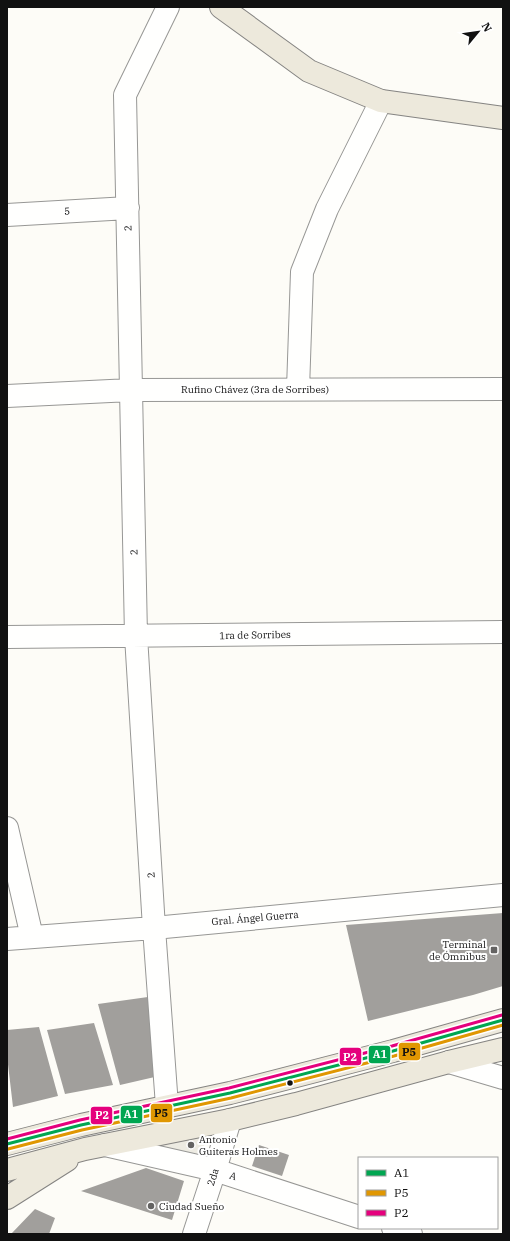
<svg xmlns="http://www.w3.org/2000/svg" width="510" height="1241" viewBox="0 0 510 1241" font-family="'IBM Plex Serif',serif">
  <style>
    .plaza { fill: #edebe2 }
    .building { fill: #a19f9c }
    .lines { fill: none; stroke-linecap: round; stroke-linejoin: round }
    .minor-casing { stroke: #979795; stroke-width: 24 }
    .major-casing { stroke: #858482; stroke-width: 24 }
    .minor { stroke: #fffffe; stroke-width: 22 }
    .major { stroke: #ede9dc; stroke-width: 22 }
    .bus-1-casing { stroke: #fff; stroke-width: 6 }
    .bus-2-casing { stroke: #fff; stroke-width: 6 }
    .bus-3-casing { stroke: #fff; stroke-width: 6 }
    .bus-1 { stroke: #00a651; stroke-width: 3 }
    .bus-2 { stroke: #e09702; stroke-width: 3 }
    .bus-3 { stroke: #e5007d; stroke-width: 3 }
    .poi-dot { fill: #646362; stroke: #fff; stroke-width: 1.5 }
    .bus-dot { fill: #111; stroke: #fff; stroke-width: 1.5 }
    .labels { text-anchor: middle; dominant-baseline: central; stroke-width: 4; stroke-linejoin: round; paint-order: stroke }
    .street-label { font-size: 10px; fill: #111; stroke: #fff }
    .poi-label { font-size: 10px; fill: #111; stroke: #fff; text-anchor: start }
    .line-badge { stroke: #fff; stroke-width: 1.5 }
    .badge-label { font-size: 11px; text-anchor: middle; font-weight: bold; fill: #fff }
    .pale-badge-label { font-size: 11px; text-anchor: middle; font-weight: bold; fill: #111 }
  </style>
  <rect width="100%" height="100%" fill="#fdfcf7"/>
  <path class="plaza" d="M207 1135 201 1155 156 1145Z"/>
  <path class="building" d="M503 913V986L473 995 368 1021 346 925Z
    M155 996 159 1076 120 1085 98 1004Z
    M94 1023 113 1085 65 1094 47 1030Z
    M39 1027 58 1096 13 1107 7 1056V1030Z
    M259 1145 289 1155 282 1176 252 1166Z
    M146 1168 184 1181 172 1220 81 1191Z
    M35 1209 55 1218 49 1234H11Z"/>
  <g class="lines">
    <g class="minor-casing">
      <path id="minor" d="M7 215 128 208
        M298 389 302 272 327 209 381 101
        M7 396 131 390 503 389
        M7 637 503 632
        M7 828 32 937
        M7 939 154 928 503 895
        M449 1062 503 1078
        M167 1106 154 928 136 636 125 95 168 7
        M105 1145 215 1170 359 1217
        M393 1228 411 1234
        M194 1234 215 1170 230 1120"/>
    </g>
    <g class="major-casing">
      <path id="major" d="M221 7 309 71 381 101 503 118
        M7 1144 81 1125 230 1093 393 1051 503 1020
        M7 1170 85 1149 230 1120 296 1104 449 1062 503 1049
        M7 1198 67 1160"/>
    </g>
    <use href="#minor" class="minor"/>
    <use href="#major" class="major"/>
    <g class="bus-1-casing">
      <path id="bus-1" d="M7 1144 81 1125 230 1093 393 1051 503 1020"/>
    </g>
    <g class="bus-2-casing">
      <path id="bus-2" d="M8 1149 82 1130 231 1098 394 1056 503 1025"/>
    </g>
    <g class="bus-3-casing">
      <path id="bus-3" d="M7 1139 80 1120 229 1088 392 1046 502 1015"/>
    </g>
    <use href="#bus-1" class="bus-1"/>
    <use href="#bus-2" class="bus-2"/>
    <use href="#bus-3" class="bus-3"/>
  </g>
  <g class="poi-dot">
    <rect x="490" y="946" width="8" height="8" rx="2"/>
    <circle cx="191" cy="1145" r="4"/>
    <circle cx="151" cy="1206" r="4"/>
  </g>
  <circle class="bus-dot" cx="290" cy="1083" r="3.5"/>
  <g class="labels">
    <g class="street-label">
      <text transform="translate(67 211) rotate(-3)">5</text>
      <text transform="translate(128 228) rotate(-91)">2</text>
      <text x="255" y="389">Rufino Chávez (3ra de Sorribes)</text>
      <text transform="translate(134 552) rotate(-91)">2</text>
      <text transform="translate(255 635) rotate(-1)">1ra de Sorribes</text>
      <text transform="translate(151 875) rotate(-94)">2</text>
      <text transform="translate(255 918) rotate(-5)">Gral. Ángel Guerra</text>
      <text transform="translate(233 1176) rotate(18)">A</text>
      <text transform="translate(213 1177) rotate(-72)">2da</text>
    </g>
    <g class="poi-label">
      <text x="486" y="944" text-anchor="end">Terminal<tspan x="486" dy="12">de Ómnibus</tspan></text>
      <text x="199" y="1139">Antonio<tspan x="199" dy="12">Guiteras Holmes</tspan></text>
      <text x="159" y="1206">Ciudad Sueño</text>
    </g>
  </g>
  <g class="line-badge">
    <rect x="398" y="1042" width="23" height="19" rx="4" fill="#e09702"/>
    <rect x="368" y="1045" width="23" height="19" rx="4" fill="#00a651"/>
    <rect x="339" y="1047" width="23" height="19" rx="4" fill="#e5007d"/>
    <rect x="150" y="1103" width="23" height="20" rx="4" fill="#e09702"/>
    <rect x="120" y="1105" width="23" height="19" rx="4" fill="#00a651"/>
    <rect x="90" y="1106" width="23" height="19" rx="4" fill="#e5007d"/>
  </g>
  <g class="badge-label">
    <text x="380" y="1058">A1</text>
    <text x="350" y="1061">P2</text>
    <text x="131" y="1118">A1</text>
    <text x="102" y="1119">P2</text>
  </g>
  <g class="pale-badge-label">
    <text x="409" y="1056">P5</text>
    <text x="161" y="1117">P5</text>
  </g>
  <rect width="510" height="1241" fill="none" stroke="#111111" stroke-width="16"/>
  <rect x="358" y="1157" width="140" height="72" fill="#ffffff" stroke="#a0a0a0"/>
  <rect x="366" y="1170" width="20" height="6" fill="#00a651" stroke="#a0a0a0"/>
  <text x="394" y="1177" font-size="12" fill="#111111">A1</text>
  <rect x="366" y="1190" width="20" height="6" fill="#e09702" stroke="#a0a0a0"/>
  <text x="394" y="1197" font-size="12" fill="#111111">P5</text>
  <rect x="366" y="1210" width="20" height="6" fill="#e5007d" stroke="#a0a0a0"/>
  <text x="394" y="1217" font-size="12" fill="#111111">P2</text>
  <g transform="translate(478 32) rotate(61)" stroke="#ffffff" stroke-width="3" paint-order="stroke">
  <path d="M0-3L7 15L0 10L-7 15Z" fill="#111111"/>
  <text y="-6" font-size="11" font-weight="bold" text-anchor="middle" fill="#111111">N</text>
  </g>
</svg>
